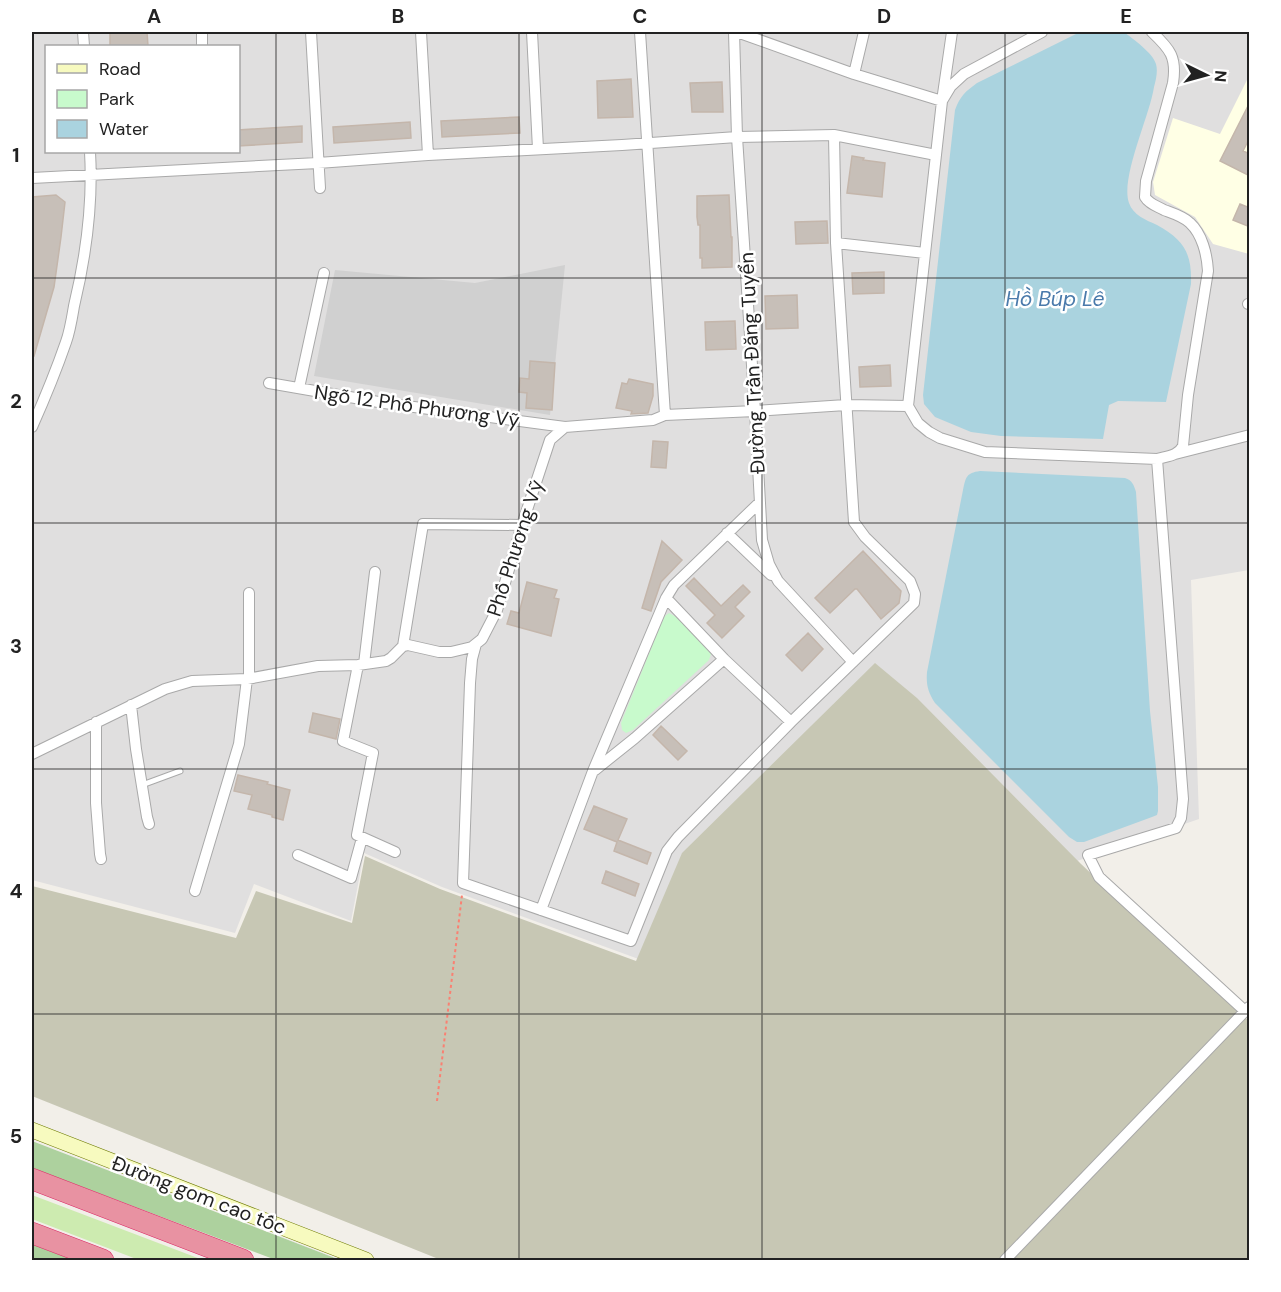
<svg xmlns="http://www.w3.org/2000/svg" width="1281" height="1292" viewBox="0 0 1281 1292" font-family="'DM Sans',sans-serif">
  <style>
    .residential { fill: #e0dfdf; fill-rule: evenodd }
    .education { fill: #ffffe5 }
    .religious { fill: #d0d0d0 }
    .construction { fill: #c7c7b4 }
    .grass { fill: #cdebb0 }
    .forest { fill: #add19e }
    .park { fill: #c8facc }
    .water { fill: #aad3df }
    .building { fill: #c7bfb8; stroke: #c4b6ab; stroke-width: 1.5 }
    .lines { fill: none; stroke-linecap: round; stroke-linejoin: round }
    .service-casing { stroke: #a9a9a9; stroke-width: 7 }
    .minor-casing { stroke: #a9a9a9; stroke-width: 12 }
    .secondary-casing { stroke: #707d05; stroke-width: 16 }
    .motorway-casing { stroke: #dc2a67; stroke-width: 22 }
    .path { stroke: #fa8072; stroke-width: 2; stroke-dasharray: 3 3; stroke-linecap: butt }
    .service { stroke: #fff; stroke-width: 5 }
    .minor { stroke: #fff; stroke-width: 10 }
    .secondary { stroke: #f7fabf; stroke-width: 15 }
    .motorway { stroke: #e892a2; stroke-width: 21 }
    .grid { fill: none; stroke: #222; stroke-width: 1.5; stroke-opacity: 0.55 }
    .labels { text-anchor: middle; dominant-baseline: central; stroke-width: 5; stroke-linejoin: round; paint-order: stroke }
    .street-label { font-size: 20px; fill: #222; stroke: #fff }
    .water-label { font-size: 21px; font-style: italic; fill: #4a7aab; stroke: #fff }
    .neatline { fill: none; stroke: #222; stroke-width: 2 }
    .grid-label { font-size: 20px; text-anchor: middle; font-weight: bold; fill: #222 }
  </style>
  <rect width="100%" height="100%" fill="#f2efe9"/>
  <path class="residential" d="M32 32H1249V570L1191 580 1199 819 1074 862 644 961 442 887 364 853 351 921 254 884 235 933 32 880ZM46 46H238V152H46Z"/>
  <path class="education" d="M1249 76V254L1213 244 1195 217 1155 195 1153 182 1173 118 1220 134Z"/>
  <path class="religious" d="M565 265 550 415 314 376 335 270 475 283Z"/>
  <path class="construction" d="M875 663 917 698 1081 864 1249 1021V1260H441L32 1096V886L236 938 256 891 352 923 365 856 440 889 636 961 682 853Z"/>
  <path class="grass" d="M32 1195 203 1260H139L32 1219Z"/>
  <path class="forest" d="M32 1141 340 1260H276L32 1168Z
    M32 1244 73 1260H32Z"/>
  <path class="park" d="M669 613 676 617 710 650 711 654 709 660 633 730 626 733 622 730 621 723 661 624 665 616Z"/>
  <path class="water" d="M1080 32H1124C1133 39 1153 53 1156 64 1158 71 1156 80 1154 87 1150 115 1120 178 1129 203 1133 215 1146 220 1157 225 1184 240 1192 253 1191 284L1166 402 1118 401 1109 405 1103 439 1001 436 971 432 935 417 924 404 923 395 955 110C960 96 966 91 977 83Z
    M980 471 1125 478C1132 480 1134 485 1136 492L1150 711 1158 787V811L1157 815 1152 817 1084 842H1077L1069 837 935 703C928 692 926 685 927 672L963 490C966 477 966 473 980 471Z"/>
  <path class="building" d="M110 32H147L148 46H110Z
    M631 79 633 117 598 118 597 81Z
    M722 82 723 112H692L690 83Z
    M1250 102V137L1243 151 1250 154V176L1220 161Z
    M519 117 520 133 442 137 441 121Z
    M410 122 411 138 334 143 333 127Z
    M302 126V142L238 146V130Z
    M852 156 864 158 863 160 885 163 882 197 847 193Z
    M56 195 65 202 61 237 54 287 34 356 32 355V197Z
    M729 195 731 237H732V267L702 268V258H700V225H698L697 217V196Z
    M1240 204 1250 208V227L1233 220Z
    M827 221 828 243 796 244 795 222Z
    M884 272V293L853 294 852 273Z
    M797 295 798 328 766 329 765 296Z
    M735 321 736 349 706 350 705 322Z
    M530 361 555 363 552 410 526 408 527 393 519 392 520 378 529 379Z
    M890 365 891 386 860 387 859 367Z
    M629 379 653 384V396L648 413 631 414 632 411 616 408 622 383 627 384Z
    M653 441 668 442 666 468 651 467Z
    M662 541 682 560 661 582 651 611 642 608Z
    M863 551 901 591 899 603 881 619 857 589H855L830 613 815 598Z
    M694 578 721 606 743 585 750 592 735 607 744 616 722 638 707 623 715 615 686 586Z
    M527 582 557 590 554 598 559 599 551 636 507 624 511 611 519 613Z
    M808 633 823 649 802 671 786 655Z
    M313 713 340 719 336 739 309 732Z
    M661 726 687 751 678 760 653 735Z
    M238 775 268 782 267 784 290 790 283 820 272 817V815L248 809 252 795 234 791Z
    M594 806 627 819 618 840 651 853 647 864 614 851 617 842 584 829Z
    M606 871 639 884 635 896 602 883Z"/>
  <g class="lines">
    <g class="service-casing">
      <path id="service" d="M142 785 180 771"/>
    </g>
    <g class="minor-casing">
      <path id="minor" d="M83 32 84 46
        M202 32V46
        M311 32 320 188
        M421 32 428 155
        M532 32 538 149
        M640 32 665 415
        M734 32 737 137 755 411 762 540 769 564 778 581 853 662
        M737 32 854 74 942 101 952 32
        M1042 32 964 74 951 86 942 101 908 406 918 423 929 432 940 438 985 452 1157 459C1167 456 1178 456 1183 446L1188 395 1208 271C1207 254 1202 234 1190 223 1183 216 1172 213 1164 210 1157 206 1149 204 1145 197L1146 181 1173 83C1177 57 1170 49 1152 32
        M854 74 864 32
        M32 178 318 163 428 155 622 145 737 137 834 135 936 155
        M836 243 925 253
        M1248 304H1250
        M269 383 384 403 565 427
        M299 388 324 273
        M32 427C44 400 56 371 66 342 70 331 72 318 74 306 86 256 93 203 90 152
        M1175 454 1250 435
        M1157 459 1183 799 1181 818 1176 828 1088 855 1099 877 1245 1011
        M727 533 771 575
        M249 593V678
        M666 598 724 659 791 722
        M476 644 472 659 470 683 463 883 631 941 667 851 678 837 791 722 914 603 915 594 910 581 865 537 854 522 836 243 834 135
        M403 646 423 524 522 525
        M364 664 375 572
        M358 665 343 741 373 753 357 835 395 852
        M131 705 136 749 147 817 149 824
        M96 722V803L100 854 101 859
        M32 754 165 689 192 681 247 679 318 666 358 665 386 661 391 658 403 646 408 645 439 652H451L472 647 482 639 497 610 522 525 550 440 565 427 653 420 665 415 755 411 846 405 908 406
        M595 770 635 738 724 659
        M298 855 351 878 362 838
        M195 891 239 744 247 679
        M541 910 593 771 666 598 674 585 760 502
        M1005 1260 1249 1007"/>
    </g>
    <g class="secondary-casing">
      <path id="secondary" d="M32 1130 366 1260"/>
    </g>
    <g class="motorway-casing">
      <path id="motorway" d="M32 1179 243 1260
        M32 1233 103 1260"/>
    </g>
    <path class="path" d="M437 1101 462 895"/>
    <use href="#service" class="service"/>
    <use href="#minor" class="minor"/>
    <use href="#secondary" class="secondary"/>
    <use href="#motorway" class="motorway"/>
  </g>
  <path class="grid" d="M276 32V1260M519 32V1260M762 32V1260M1005 32V1260M32 278H1250M32 523H1250M32 769H1250M32 1014H1250"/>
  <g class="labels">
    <g class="street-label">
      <text transform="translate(752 363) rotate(-93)">Đường Trần Đăng Tuyển</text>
      <text transform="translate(417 406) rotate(8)">Ngõ 12 Phố Phương Vỹ</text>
      <text transform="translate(515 548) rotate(-72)">Phố Phương Vỹ</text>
      <text transform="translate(199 1195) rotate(21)">Đường gom cao tốc</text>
    </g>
    <g class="water-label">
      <text x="1055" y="299">Hồ Búp Lê</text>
    </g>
  </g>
  <rect width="1281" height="1292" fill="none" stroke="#ffffff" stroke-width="66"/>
  <rect x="45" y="45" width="195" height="108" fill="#ffffff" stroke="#a7a7a7" stroke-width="1.5"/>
  <rect x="57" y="64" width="30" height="9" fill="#f7fabf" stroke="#a7a7a7" stroke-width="1.5"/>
  <text x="99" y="75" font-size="18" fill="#222222">Road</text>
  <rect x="57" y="90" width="30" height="18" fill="#c8facc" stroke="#a7a7a7" stroke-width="1.5"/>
  <text x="99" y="105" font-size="18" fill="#222222">Park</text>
  <rect x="57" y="120" width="30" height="18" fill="#aad3df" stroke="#a7a7a7" stroke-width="1.5"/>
  <text x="99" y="135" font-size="18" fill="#222222">Water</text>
  <g transform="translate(1206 75) rotate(95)" stroke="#ffffff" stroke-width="4.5" paint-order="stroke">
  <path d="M0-4.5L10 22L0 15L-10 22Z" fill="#222222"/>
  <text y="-9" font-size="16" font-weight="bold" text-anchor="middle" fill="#222222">N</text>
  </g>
  <rect x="33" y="33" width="1215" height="1226" class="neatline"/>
  <g class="grid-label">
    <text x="154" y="23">A</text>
    <text x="398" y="23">B</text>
    <text x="640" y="23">C</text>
    <text x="884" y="23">D</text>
    <text x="1126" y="23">E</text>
    <text x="16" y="162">1</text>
    <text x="16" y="408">2</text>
    <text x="16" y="653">3</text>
    <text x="16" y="898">4</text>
    <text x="16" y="1143">5</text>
  </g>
</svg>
